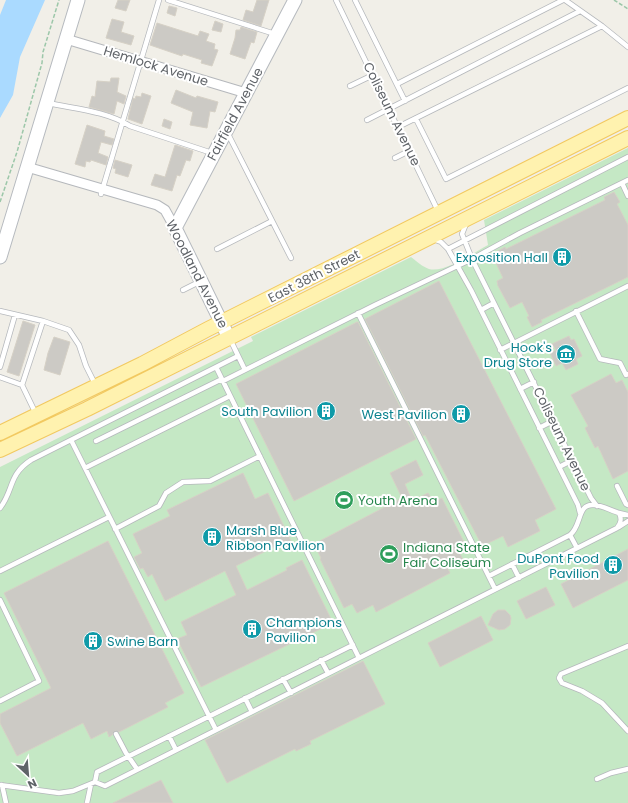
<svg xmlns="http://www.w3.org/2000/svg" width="628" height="803" viewBox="0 0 628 803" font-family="Poppins,sans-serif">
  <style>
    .green { fill: #c5e8c5 }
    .water { fill: #aadaff }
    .building { fill: #cccac5; stroke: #d6d1c6 }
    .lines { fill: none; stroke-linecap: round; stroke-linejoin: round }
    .lane-casing { stroke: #b5b8bc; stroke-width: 6 }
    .street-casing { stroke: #b5b8bc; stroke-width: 11 }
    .secondary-casing { stroke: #b6babf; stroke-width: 15 }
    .primary-casing { stroke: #f2c960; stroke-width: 16 }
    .path { stroke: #9cc7a9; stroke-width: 1.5; stroke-dasharray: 4 2; stroke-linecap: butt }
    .lane { stroke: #fff; stroke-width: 4.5 }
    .street { stroke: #fff; stroke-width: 9 }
    .secondary { stroke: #fff; stroke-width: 13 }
    .primary { stroke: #fff2af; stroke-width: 14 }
    .labels { text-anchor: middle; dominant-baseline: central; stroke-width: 4; stroke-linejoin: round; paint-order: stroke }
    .street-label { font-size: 13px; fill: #5f6368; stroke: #fff }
    .culture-label { font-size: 13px; fill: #0d838f; stroke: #fff; text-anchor: end }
    .leisure-label { font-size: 13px; fill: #27864d; stroke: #fff; text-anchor: start }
  </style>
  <rect width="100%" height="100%" fill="#f1efe8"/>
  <path class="green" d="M628 148V803H0V467L253 341 251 337 411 257C416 261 423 267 429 269 445 273 473 253 488 245L484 220Z"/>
  <path class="water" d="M6 0H45L20 57 13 95 0 118V15Z"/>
  <path class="building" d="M118 0H130L126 11 115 8Z
    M257 0H269L261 26 243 20 246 10 253 12Z
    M169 6 177 8 175 16 167 13Z
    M112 19 124 22 121 32 134 36 131 45 106 38Z
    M215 21 223 24 221 32 212 30Z
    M157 23 198 36 200 31 209 34 206 41 215 44 214 49 218 50 212 66 201 63 202 60 183 54 182 56 150 45Z
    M241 27 257 32 254 43 251 42 245 59 230 54 235 38 236 30H240Z
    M111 78H119L117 92 126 96 124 104 117 101 114 114 89 107 92 96 95 97 97 81 110 82Z
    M176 90 196 98 197 96 218 102 215 112 210 111 207 128 190 125 193 112 171 103Z
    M142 93 151 96 142 124 128 119 133 98 135 99 136 96 141 97Z
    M164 119 172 122 170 129 162 126Z
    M87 125 105 131 104 136 114 139 112 145 101 142 98 153 108 157 106 165 91 160 90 162 86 161 85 167 75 164Z
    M175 145 193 151 190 161 186 160 180 176 177 175 172 191 151 185 155 174 165 177Z
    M115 160 132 165 128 177 115 173 116 169 113 168Z
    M614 192 620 202 617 204 628 225V277L541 320 542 322 532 327 527 317 529 316 522 302 510 308 498 286 497 281 503 278 496 263 499 261 494 253 505 247 506 249 605 200 604 197Z
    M439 281 556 509 535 520 540 531 508 547 503 536 482 546 425 435 423 436 365 319Z
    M23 321 35 325 19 376 7 372Z
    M357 322H358L416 439 294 501 236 384Z
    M569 336 571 340 574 339 582 356 576 359 578 364 566 370 562 363 556 366 550 353 556 350 552 344Z
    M54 337 70 342 60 375 44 370 48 353Z
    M611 374 616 383 622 380 628 392V471L613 479 598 446 595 448 585 428 588 426 571 395Z
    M416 460 423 475 405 484 412 501 428 493 434 502 442 498 466 546 458 549 463 560 447 567 450 573 376 612 373 605 357 613 352 604 344 608 320 559 321 558 314 544 402 498 390 473Z
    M243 473 255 499 268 493 291 541 279 547 278 545 236 566 247 590 287 570 286 568 302 560 333 623 201 687 177 639 187 635 181 622 236 595 225 571 165 601 152 574 148 577 143 568 140 569 134 557 142 553 133 534 170 516 167 510Z
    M108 541 184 693 165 703 168 707 119 732 115 731 112 735 109 737 107 731 91 739 83 723 17 756 0 723V714L51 688 4 593Z
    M628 549V580L573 608 561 584Z
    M546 587 555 605 526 619 517 601Z
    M498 610H505L510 615 511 618 510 625 505 629 499 630 488 625 493 614Z
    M481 616 493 640 440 667 428 643Z
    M363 661 385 704 310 741 311 744 296 751 295 749 227 783 205 740Z
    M161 780 173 803H113Z"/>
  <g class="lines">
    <g class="lane-casing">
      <path id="lane" d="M168 0 275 34
        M336 0 438 211
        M355 0 405 101
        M565 0 602 26 628 47
        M397 84 563 0
        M350 86 373 75
        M48 103C75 109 106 111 130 126L212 153
        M416 119 446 179 628 88
        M367 120 580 11
        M398 127 602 26
        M227 132 291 258
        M395 158 409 151
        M622 183 628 196
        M101 194 159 0
        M466 224 462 234 472 259 591 498 597 506
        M433 239 441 242 448 249 471 290 578 505 580 513
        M217 249 272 221
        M448 249 628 157
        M183 290 199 282
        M481 310 494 303
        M0 311 43 321 69 330 79 345 86 366 95 384
        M576 311 600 359 620 363 626 375 628 374
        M358 313 495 589
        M230 339 245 370
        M500 350 628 286
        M0 367 15 315
        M216 367 359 658
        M0 377 22 385
        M223 381 375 305 472 259 520 233 628 180
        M520 389 534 382
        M36 414 22 385 43 321
        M539 428 553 421
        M71 440 216 730
        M96 441 222 379
        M559 467 573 460
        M85 468 230 396
        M617 486 626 504 628 505
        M0 508C14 490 8 475 31 460L238 356
        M619 513 628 515
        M619 527 628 521
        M115 529 159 506 166 493 183 482 210 481 260 456
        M570 535 577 548
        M512 564 519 578
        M0 571 109 517
        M0 600 39 681 0 701
        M628 646 561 674 559 678 562 683 582 691 602 703 628 731
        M321 660 328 673
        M283 679 291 693
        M245 698 252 712
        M116 734 126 753 137 769
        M169 736 176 750
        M597 779 611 773 628 769
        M95 782 97 772 353 645
        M0 785 59 793 73 791 95 782 105 786 617 528C621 523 622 519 619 513 612 511 601 505 594 505 577 503 582 526 570 535L489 576
        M2 785 6 803
        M87 803 91 784"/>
    </g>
    <g class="street-casing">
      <path id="street" d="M66 39 246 93
        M27 167 157 205 165 210 175 228"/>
    </g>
    <g class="secondary-casing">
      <path id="secondary" d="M0 257 78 0
        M229 338 175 228 295 0"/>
    </g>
    <g class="primary-casing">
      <path id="primary" d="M0 433 142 364 208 329 628 118
        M0 450 87 409 628 138"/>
    </g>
    <path class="path" d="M614 0 628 9
      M0 202 17 152 42 63 43 52 59 0"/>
    <use href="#lane" class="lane"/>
    <use href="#street" class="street"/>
    <use href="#secondary" class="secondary"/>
    <use href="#primary" class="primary"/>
  </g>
  <defs>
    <g id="building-disc" transform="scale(1)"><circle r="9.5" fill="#0f9aa8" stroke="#fff"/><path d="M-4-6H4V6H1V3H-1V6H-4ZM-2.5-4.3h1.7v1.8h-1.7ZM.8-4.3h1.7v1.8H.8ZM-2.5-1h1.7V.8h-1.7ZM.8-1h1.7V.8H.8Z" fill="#fff"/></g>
    <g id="museum-disc" transform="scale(1)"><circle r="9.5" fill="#0f9aa8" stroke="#fff"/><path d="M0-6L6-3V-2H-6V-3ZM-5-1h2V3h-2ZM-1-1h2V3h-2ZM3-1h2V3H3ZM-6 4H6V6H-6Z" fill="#fff"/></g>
    <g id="stadium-disc" transform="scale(1)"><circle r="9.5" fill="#2e9e5b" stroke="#fff"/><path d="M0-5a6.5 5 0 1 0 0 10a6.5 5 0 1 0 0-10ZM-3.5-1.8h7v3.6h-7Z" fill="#fff"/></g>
  </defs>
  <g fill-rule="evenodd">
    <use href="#building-disc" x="562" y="257"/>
    <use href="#museum-disc" x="566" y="354"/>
    <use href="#building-disc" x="326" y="411"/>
    <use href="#building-disc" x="461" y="414"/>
    <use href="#stadium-disc" x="344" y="500"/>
    <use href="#building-disc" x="212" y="537"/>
    <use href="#stadium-disc" x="389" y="554"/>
    <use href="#building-disc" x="613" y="565"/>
    <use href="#building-disc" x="252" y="629"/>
    <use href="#building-disc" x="93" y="641"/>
  </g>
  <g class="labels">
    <g class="street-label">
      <text transform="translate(156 66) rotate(17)">Hemlock Avenue</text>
      <text transform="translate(235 114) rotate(-62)">Fairfield Avenue</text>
      <text transform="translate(392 114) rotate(64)">Coliseum Avenue</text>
      <text transform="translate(197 274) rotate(63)">Woodland Avenue</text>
      <text transform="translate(314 276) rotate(-27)">East 38th Street</text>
      <text transform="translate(562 439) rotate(64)">Coliseum Avenue</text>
    </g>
    <g class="culture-label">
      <text x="548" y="257">Exposition Hall</text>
      <text x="552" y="347">Hook's<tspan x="552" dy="15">Drug Store</tspan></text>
      <text x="312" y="411">South Pavilion</text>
      <text x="447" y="414">West Pavilion</text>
      <text x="226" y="530" text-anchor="start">Marsh Blue<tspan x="226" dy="15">Ribbon Pavilion</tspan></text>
      <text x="599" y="558">DuPont Food<tspan x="599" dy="15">Pavilion</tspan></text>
      <text x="266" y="622" text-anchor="start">Champions<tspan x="266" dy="15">Pavilion</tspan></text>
      <text x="107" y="641" text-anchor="start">Swine Barn</text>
    </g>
    <g class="leisure-label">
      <text x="358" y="500">Youth Arena</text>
      <text x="403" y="547">Indiana State<tspan x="403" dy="15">Fair Coliseum</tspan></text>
    </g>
  </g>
  <g transform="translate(28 775) rotate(154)" stroke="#ffffff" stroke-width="3" paint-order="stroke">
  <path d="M0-3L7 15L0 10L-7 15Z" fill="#5f6368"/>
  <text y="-6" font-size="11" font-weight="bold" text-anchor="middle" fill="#5f6368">N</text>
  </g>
</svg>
